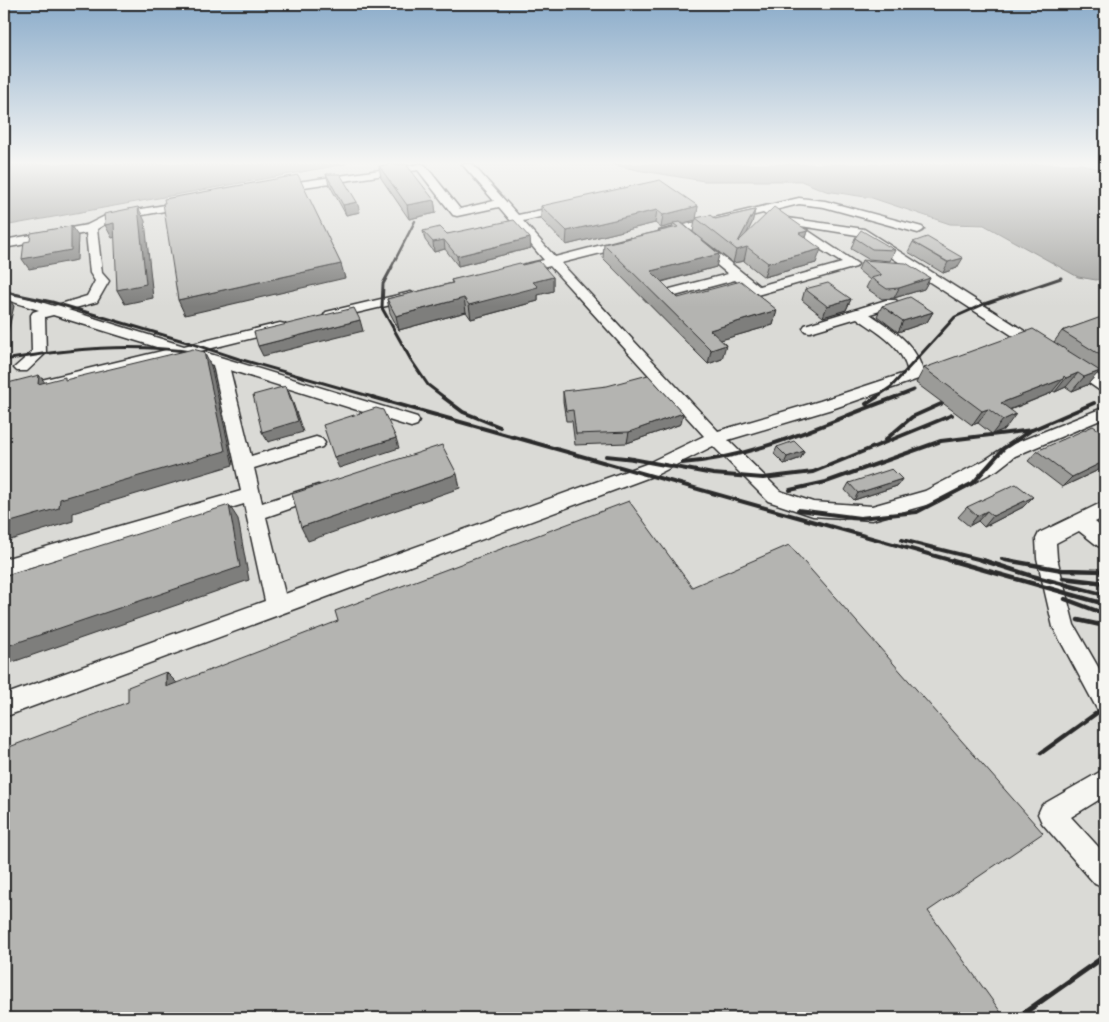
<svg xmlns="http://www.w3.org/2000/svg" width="1109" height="1022" viewBox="0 0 1109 1022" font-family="'Playpen Sans',sans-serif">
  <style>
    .built { fill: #dadad6 }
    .water { fill: #a1a19e; stroke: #727270 }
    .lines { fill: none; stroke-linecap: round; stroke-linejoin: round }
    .minor-casing { stroke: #2b2b2b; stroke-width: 3 }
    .minor { fill: #f6f6f2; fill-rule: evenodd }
    .rail-far4 { stroke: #2b2b2b; stroke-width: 2.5 }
    .rail-far3 { stroke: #2b2b2b; stroke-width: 3 }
    .rail-far2 { stroke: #2b2b2b; stroke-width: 4 }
    .rail-far1 { stroke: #2b2b2b; stroke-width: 4.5 }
    .rail { stroke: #2b2b2b; stroke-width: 5.5 }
    .wall { fill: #9b9b98; stroke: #2b2b2b }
    .shaded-wall { fill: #7e7e7c; stroke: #2b2b2b }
    .building { fill: #b4b4b1; stroke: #2b2b2b }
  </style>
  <rect width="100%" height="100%" fill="#eaeae6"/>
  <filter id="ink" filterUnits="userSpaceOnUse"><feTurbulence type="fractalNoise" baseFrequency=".02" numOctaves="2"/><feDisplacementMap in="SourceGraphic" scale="10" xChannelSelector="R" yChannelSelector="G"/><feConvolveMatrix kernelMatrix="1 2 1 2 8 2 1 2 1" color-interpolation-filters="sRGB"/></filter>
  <g filter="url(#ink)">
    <path class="built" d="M354 164H611L706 181 805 182 827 191 874 199 956 225 986 227 1083 279 1105 282V1018H4V226Z"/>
    <path class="water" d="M4 164H346L4 226Z
      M611 164H1082L1105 171V279L1096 280 1078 277 984 225 950 224 872 198 826 191 801 181H704L637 170Z"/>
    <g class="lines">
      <g class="minor-casing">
        <path id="minor" d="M421 164 425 165 460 209 494 201 462 164H472L518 215 565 205 569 206 571 208 569 210 523 221 555 257 629 238 633 239 635 242 633 245 561 263 718 431 820 401 908 372C902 345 878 333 857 318L810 332 805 331 803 328 805 325 886 300H896L898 303 896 306 870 314C894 331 917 344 924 375L921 378 832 409 728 440 780 491 813 502 872 506 925 491 985 460 1003 448 1105 407V418L1015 456 997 470 937 502 872 520 813 516 768 501 713 446 658 474 4 717V695L265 601 244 504 4 575V559L241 491 213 365 183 355 4 399V389L166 350 53 315 45 317 46 353 27 371H17L14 368 32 352 31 315 33 312 39 310 4 299V291L54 306 87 296 95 281 90 273 86 233 4 248V240L87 225 107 215 188 201 192 202 194 204 192 206 110 221 97 229 102 273 109 281 97 302 68 310 184 346 280 323 285 324 287 327 285 330 200 351 417 417 419 421 417 425 411 427 230 370 251 456 316 437 322 439 325 443 322 447 254 468 262 503 318 485 324 487 327 492 324 497 266 517 285 594 646 464 704 436 550 266 518 274 513 273 512 270 513 267 544 260 499 207 457 216 453 215 418 170 277 191 272 188 277 185Z
          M799 198 825 201 922 227 924 229 922 231 918 233 824 207 799 204 775 210 787 218 864 229 1034 337 1047 342 1049 345 1047 348 1042 349 1024 343 857 235 801 226 858 264 856 267 757 295 752 294 735 280 675 296 670 295 668 292 670 289 728 274 695 247 693 244 699 240 703 241 759 286 842 263 763 213 663 238 657 234 659 231Z
          M411 292 418 296 416 299 331 319 324 315 326 312Z
          M1071 359 1105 379V391L1099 390 1066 367 1063 364 1066 361Z
          M1105 501V517L1095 522 1105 530V548L1098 546 1079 531 1056 543 1057 558 1074 625 1105 679V712L1097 709 1053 627 1037 558 1036 539 1039 533Z
          M1105 769V796L1071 817 1105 854V888L1095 884 1042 823 1038 814 1042 805Z"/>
      </g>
      <use href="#minor" class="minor"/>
      <path class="rail-far4" d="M391 268 415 221"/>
      <path class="rail-far3" d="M392 267 383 284 382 308 411 360 428 385 445 398
        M4 292 52 302 187 342 239 359 376 398
        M4 360C69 349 132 342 197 353
        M875 398 891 387 955 317 984 304 1061 278
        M893 398 914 390"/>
      <path class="rail-far2" d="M372 397 953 561
        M443 397 463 412 500 427
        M866 404 877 397
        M885 440 912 417 941 404
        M606 456 634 459
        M627 458 713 474 763 478 813 472 952 415
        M682 463C757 458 826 422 896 397
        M790 490 826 482 941 441 1032 430 1094 403
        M798 510 860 518 917 512 973 483 1004 448 1030 431
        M902 540 986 561
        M1002 559 1013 561"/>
      <path class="rail-far1" d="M949 560 1105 604
        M982 560 1032 576 1105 595
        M1006 560 1062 570 1105 571
        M1063 578 1105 583
        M1065 599 1105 614
        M1078 620 1105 626
        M1041 753 1105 707"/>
      <path class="rail" d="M1017 1018 1105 956"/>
    </g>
    <path class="wall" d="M379 166 434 200 436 213 409 219 381 178Z
      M326 174 360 212 346 215 329 184Z
      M541 206H698L696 218 715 219 755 210 752 223 746 235 808 231 806 238 816 263 764 277 744 261 733 263 693 232 695 220 682 223 719 254 716 267 662 282 678 298 777 310 773 325 720 340 722 359 708 364 603 258 604 244 672 228 673 225 661 228 655 223 566 245 541 219Z
      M423 231 447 234 531 248 458 266 445 249 434 252 425 240Z
      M855 238 895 250 890 261 868 259 851 249Z
      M913 242 957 268 943 273 908 252Z
      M862 260 930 278 924 289 894 298 882 299 866 288 870 280 858 270Z
      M522 265 553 277V291L538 295V301L471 319 466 312 399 330 390 313 387 299 452 283 451 280Z
      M805 289 851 299 846 310 823 317 802 300Z
      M882 306 933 312 927 322 898 332 877 316Z
      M1105 317V377L1098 372 1087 385 1072 391 1066 387 1055 392 1053 391 1051 393 1010 410 1005 429 992 434 978 423 972 425 916 383 924 368 1054 342 1062 331Z
      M563 391 681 424 627 443 575 445 572 421H566L563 401Z
      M777 447 804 451 801 458 784 464 774 454Z
      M1037 451 1105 467 1062 487 1028 461Z
      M902 479 897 486 854 500 845 490 849 483Z
      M967 507H1023L984 527 978 521 969 526 958 517Z"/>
    <path class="shaded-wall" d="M434 200 436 213 409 219 407 205Z
      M357 202 360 212 346 215 343 205Z
      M698 206 696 220 675 225 673 223V225L661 228 663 215Z
      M138 207 145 221 153 298 125 304 117 290Z
      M657 210 655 223 566 245 567 231Z
      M755 210 752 223 739 249 747 247 744 261 733 263 738 242Z
      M114 223 121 236 112 238 105 225Z
      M71 226 78 236 77 260 29 269 22 259Z
      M808 231 804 244 799 233Z
      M530 238 531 248 458 266 457 256Z
      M444 240 445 249 434 252 433 242Z
      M821 249 816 263 764 277 768 263Z
      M719 254 716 267 649 285 651 271Z
      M963 258 957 268 943 273 948 262Z
      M341 264 345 278 185 315 178 300Z
      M553 277V291L538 295V301L471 319 469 305 533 282Z
      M930 278 924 289 894 298 899 288Z
      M4 293 14 306 5 345H4Z
      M464 298 466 312 399 330 396 316Z
      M851 299 846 310 823 317 827 306Z
      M777 310 773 325 707 344 710 330Z
      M933 312 927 322 898 332 903 321Z
      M360 320 363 331 263 356 258 346Z
      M726 345 722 359 708 364 711 350Z
      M204 352 211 366 233 465 73 513V521L4 542V524Z
      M1100 371 1087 385 1072 391 1084 377Z
      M1078 373 1066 387 1055 392 1066 378Z
      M39 375 50 389 38 384Z
      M1063 379 1051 393 996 415 1001 403Z
      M286 386 291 397 303 432 268 442 262 432Z
      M988 409 978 423 972 425 982 411Z
      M683 413 681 424 627 443 629 432Z
      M1016 414 1005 429 992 434 1003 420Z
      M396 438 399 448 339 468 334 457Z
      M804 451 801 458 784 464 787 457Z
      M1105 461V467L1062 487 1072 477Z
      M457 474 460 488 308 541 301 527Z
      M902 479 897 486 854 500 858 493Z
      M1033 497 1023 507 984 527 993 516Z
      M229 505 238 519 249 580 4 665V647Z
      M987 511 978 521 969 526 977 516Z
      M166 672 178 684 166 687Z"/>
    <path class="building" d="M391 164H406L434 200 407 205 379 166Z
      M326 174H340L357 202 343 205Z
      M298 175 341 264 178 300 163 203H165L164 199Z
      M660 180 698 206 663 215 657 210 567 231 541 206Z
      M138 207 146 284 117 290 114 223 105 225 104 214Z
      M774 207 808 231 799 233 821 249 768 263 747 247 737 250 696 218 710 215 715 219 755 210 738 242Z
      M514 220 530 238 457 256 444 240 433 242 423 231 440 227 447 234Z
      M680 222 719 254 651 271 678 298 741 281 777 310 710 330 726 345 711 350 604 244 678 227 673 223Z
      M71 226V250L22 259 24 242 30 241 31 233Z
      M861 230 895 250 872 249 855 238Z
      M927 237 963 258 948 262 913 242Z
      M862 260 906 263 930 278 899 288 887 289 871 278 882 275Z
      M539 261 553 277 533 282 538 287 469 305 464 298 396 316 387 299 453 283 451 280 520 263 522 265Z
      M828 283 851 299 827 306 805 289Z
      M910 297 933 312 903 321 882 306Z
      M354 308 360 320 258 346 254 332Z
      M1104 316 1105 317V338L1101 340 1105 342V358L1062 331Z
      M1033 329 1100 371 1084 377 1078 373 1066 378 1064 376 1063 379 1001 403 1016 414 1003 420 988 409 982 411 924 368Z
      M193 349 204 352 225 451 60 499 59 508 4 524V384L39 375 38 384 65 377V380Z
      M648 375 683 413 629 432 576 434 573 410 566 411 563 391 607 386Z
      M286 386 298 421 262 432 253 395Z
      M376 408 383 410 396 438 334 457 323 425Z
      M1093 426 1105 434V461L1072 477 1037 451Z
      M794 441 804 451 787 457 777 447Z
      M442 445 457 474 301 527 292 494Z
      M892 469 902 479 858 493 849 483Z
      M1016 484 1033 497 993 516 987 511 977 516 967 507Z
      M629 501 692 587 789 545 1043 833 928 911 1005 1018H4V749L128 702V687L166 672V687L338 621 335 611Z
      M229 505 240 567 4 647V576Z"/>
  </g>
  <linearGradient id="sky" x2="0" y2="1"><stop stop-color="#8bacca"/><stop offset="0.53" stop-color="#f6f6f4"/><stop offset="1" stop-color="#f6f6f4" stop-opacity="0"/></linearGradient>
  <rect width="1109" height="307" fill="url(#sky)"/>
  <rect width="1109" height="1022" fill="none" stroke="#f6f6f2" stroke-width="20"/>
  <rect x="10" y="10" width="1089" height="1002" fill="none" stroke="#2b2b2b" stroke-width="2" filter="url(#ink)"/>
</svg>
